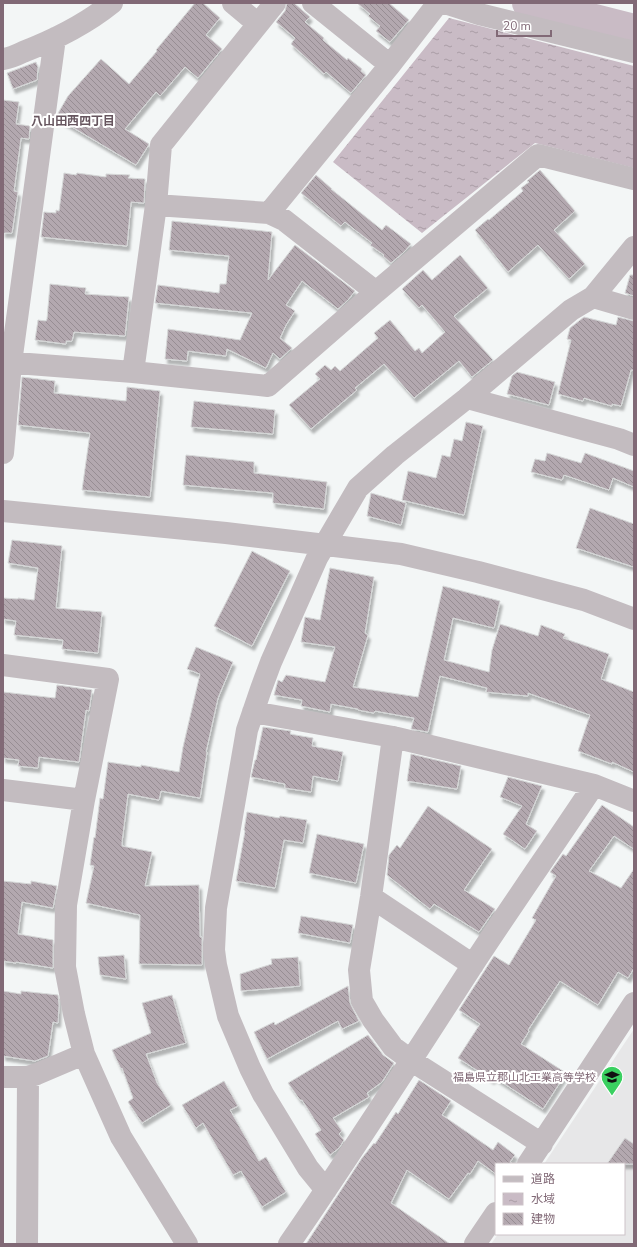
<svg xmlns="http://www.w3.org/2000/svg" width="637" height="1247" viewBox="0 0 637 1247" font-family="'Nunito Sans','Noto Sans JP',sans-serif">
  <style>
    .built { fill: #e7e7e8 }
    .water { fill: url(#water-ripples) }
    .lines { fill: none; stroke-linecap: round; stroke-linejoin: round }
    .river { stroke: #c9bbc5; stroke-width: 32 }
    .building { fill: url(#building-back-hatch); stroke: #d6d8d8; filter: url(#shadow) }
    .minor { stroke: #c3bcc0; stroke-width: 22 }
    .labels { text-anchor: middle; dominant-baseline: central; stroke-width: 4; stroke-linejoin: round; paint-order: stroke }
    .poi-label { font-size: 11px; fill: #816976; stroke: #fff; text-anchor: end }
    .neighbourhood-label { font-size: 12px; font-weight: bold; fill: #67565f; stroke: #fff }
  </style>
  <defs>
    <pattern id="water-ripples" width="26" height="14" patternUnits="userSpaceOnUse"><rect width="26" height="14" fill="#c9bbc5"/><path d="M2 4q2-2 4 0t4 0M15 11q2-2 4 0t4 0" fill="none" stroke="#a99ca5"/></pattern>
    <pattern id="building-back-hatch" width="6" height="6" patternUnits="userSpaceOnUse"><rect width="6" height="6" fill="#b3a8af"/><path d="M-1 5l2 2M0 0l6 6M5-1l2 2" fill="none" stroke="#978d93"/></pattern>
    <filter id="shadow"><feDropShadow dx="2.5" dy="4.5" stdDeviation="1" flood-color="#0004"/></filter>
  </defs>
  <rect width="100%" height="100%" fill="#f3f6f6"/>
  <path class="built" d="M634 1029V1244H491L498 1234H624V1164H544Z"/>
  <path class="water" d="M449 18 634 66V168L535 143 422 233 333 162Z"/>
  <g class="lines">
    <path class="river" d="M528 3 634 30"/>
  </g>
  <path class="building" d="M195 3H203L220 18 206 35 222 49 198 78 185 67 160 96 156 92 125 129 149 144 148 146 136 165 57 118V115L68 96 101 59 129 84 157 51 156 50Z
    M287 3H294L310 17 305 22 324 38 323 40 347 60 348 58 362 69 361 71 366 75 351 93 326 72 324 74 291 44 295 38 276 22 285 11Z
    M357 3H389L409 20 390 42 376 31 380 26 368 16 370 14Z
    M36 62 38 67 37 80 13 89 7 73Z
    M3 100 19 102 16 124 30 126 29 139 21 138 14 191 18 192 12 233H3Z
    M540 170 575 211 554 230 585 264 569 279 538 245 508 272 475 230 488 219 489 220 523 191 521 188 529 182 527 181Z
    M64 173 76 175 77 173 106 177V174L130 175 128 178 145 179 144 203 131 202 127 246 41 237 44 212 56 213V210L59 211Z
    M316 175 332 189H331L382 230 386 225 411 244 404 252 391 263 383 256 384 255 370 245 372 243 345 222 341 226 301 193Z
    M172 221 272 232 268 280 295 245 355 291 348 300 338 309 302 281 286 305 295 311 286 325 280 338 292 348 280 359 273 353 266 368 227 349 226 356 188 351 187 361 165 359 168 329 240 340 252 313 155 303 158 285 219 293 220 284H226L229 256 169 250Z
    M460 255 488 288 454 316 493 360 472 377 459 361 414 398 384 364 355 388 357 390 311 429 289 405 320 379 315 374 325 365 331 370 335 366 340 371 378 338 374 333 390 320 415 351 419 348 422 353 445 332 422 305 419 308 402 289 423 270 432 280Z
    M630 275H634V296L625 293Z
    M50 284 86 288 85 294 129 297 125 336 74 332 72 341H66V344L35 340 38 320 46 321 47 319Z
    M584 317 616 325 618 317 634 321V370H631L621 406 612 404V406L584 398 583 401 558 394 571 340 567 339 570 328Z
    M517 372 555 382 549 405 507 394 512 376Z
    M22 377 55 381 54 393 126 401 127 387 160 391 150 497 82 490 90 433 18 425Z
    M194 401 275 410 273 434 191 427Z
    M466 422 483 426 464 515 402 500 408 471 436 478 442 455 450 457 454 439 462 441Z
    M547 453 581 463 585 453 634 471V487L613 478 609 490 564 475 562 480 531 472 535 459 545 461Z
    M186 455 254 462V473L327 482 324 509 273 503V493L183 485Z
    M371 493 406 503 401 525 367 516Z
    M590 508 634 524V567L576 548Z
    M12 540 62 546 56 608 102 612 98 653 62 649 63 640 14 635 16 621 3 619V598L18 599V598L34 600 38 568 8 563Z
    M252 551 290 571 252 646 214 626Z
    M330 568 374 577 365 633 368 635 353 687 418 697 443 586 500 601 494 628 453 618 444 660 489 672 492 650 500 624 538 636 541 625 565 634 563 638 609 654 601 679 634 692V772L612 762V764L578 751 590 715 528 693V696L486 692 487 688 440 676 428 732 411 729 414 718 375 711 374 713 358 710V709L331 704 330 712 301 706 302 700 274 695 278 680 282 682 286 675 325 682 335 647 301 642 305 617 320 620Z
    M196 647 233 662 218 698 206 752H207L200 798 161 791 159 800 128 794 122 842V846L152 852 145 886 199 885 200 937H202V965L139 964 140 915 86 903 94 866 90 865 94 837 95 838 100 798 103 799 108 762 141 767V765L179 772 183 747 200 674 187 669Z
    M57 685 92 690 89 711 86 710 79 762 39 757 38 768 18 766 19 760 3 758V692L55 698Z
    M263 727 291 731 290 734 313 738 312 746 343 752 338 781 313 776 311 792 285 788V784L251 777 255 760H256Z
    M411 754 461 766 457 789 407 781Z
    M508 777 542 786 526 824 537 831 525 849 503 834 522 806 500 797Z
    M602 805 634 827V849L614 836 589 871 621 888 634 869V968L628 978 618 972 598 1005 560 981 528 1030 529 1031 521 1044 566 1073 543 1109 494 1077 492 1080 458 1058 480 1024 459 1010 494 956 509 965 536 920 532 918 556 876 550 872 563 854 566 856Z
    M428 806 492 849 464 890 495 909 479 932 434 904 430 909 387 875 389 855 397 845 400 848Z
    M247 812 279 818 280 816 307 820 303 843 284 840 275 888 236 881 245 831 244 830Z
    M317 834 364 844 356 883 309 873Z
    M3 881 31 884V881L57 886 53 908 22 902 18 934 53 940V968L16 962V963L3 961Z
    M301 916 353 925 350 943 298 933Z
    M124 955 126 979 100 975 98 957Z
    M298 957 300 986 241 991 240 974 272 964 271 959Z
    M348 986 350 1003 359 1021 342 1029 338 1021 267 1059 254 1032 274 1022 275 1025Z
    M3 991 21 994V991L58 995 59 1005 58 1023 53 1022 48 1056 35 1061 3 1056Z
    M172 995 186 1043 146 1054 157 1083 171 1105 142 1123 128 1102 133 1098 122 1068 121 1069 112 1050 151 1033 142 1003Z
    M368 1035 383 1055 394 1063 382 1082 367 1093 369 1097 333 1118 342 1131 339 1134 344 1140 339 1148 330 1155 315 1134 321 1130 302 1100H300L288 1083Z
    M419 1080 451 1101 442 1115 493 1150 498 1142 515 1155 510 1162 513 1164H496V1174L478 1161 470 1174 468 1173 449 1199 407 1170 391 1203 450 1244H306L362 1158 374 1143 375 1144 396 1112 398 1114Z
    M224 1081 238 1106 230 1110 259 1161 266 1157 286 1192 262 1207 241 1171 233 1175 203 1123 196 1128 182 1105Z
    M625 1138 634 1144V1164H607Z"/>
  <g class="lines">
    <path class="minor" d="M233 3 258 24
      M313 3 390 65
      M445 3 479 14 634 52
      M3 59C10 58 17 55 23 52 54 40 86 24 112 3
      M156 205 269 213 284 220 376 292 538 155 634 179
      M269 213 390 65 438 3
      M593 297 634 309
      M3 362 133 372 156 205 161 145 275 3
      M133 372 268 386 376 292
      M467 398 619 439 634 445
      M3 453 11 363 55 38
      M3 511 226 533 401 554 478 572 584 600 634 619
      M3 665 108 679 84 800 66 905 65 967 74 1014 84 1054 121 1137 187 1244
      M253 712 393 737 594 785 634 801
      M393 737 371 897 359 970 362 1001 373 1020 393 1047 412 1061 542 1144
      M3 790 84 800
      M371 897 473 965
      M3 1077H28L37 1074 84 1054
      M528 1164 634 1003
      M326 1190 308 1168 263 1094 250 1068 228 1016 216 965 214 950 216 908 247 730 261 689 271 662 317 558 358 488 395 455 467 398 571 310 593 297 634 247
      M27 1244 28 1077
      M289 1244C352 1153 412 1059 472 966 512 905 554 845 594 785
      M475 1244 496 1213"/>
  </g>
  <defs>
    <g id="school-pin" transform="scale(1.15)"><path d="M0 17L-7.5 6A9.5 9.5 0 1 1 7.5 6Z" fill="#3ad060" stroke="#fff"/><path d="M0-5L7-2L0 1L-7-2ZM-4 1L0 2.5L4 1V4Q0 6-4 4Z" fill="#111"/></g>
  </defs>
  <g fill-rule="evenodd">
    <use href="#school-pin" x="612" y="1077"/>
  </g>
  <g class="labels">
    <g class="poi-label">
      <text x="596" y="1077">福島県立郡山北工業高等学校</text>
    </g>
    <g class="neighbourhood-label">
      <text x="73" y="121">八山田西四丁目</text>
    </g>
  </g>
  <rect width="637" height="1247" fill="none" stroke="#816976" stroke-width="8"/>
  <rect x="495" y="1163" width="130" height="72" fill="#ffffff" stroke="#cdc3c8"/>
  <rect x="503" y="1176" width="20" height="6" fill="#c3bcc0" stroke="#cdc3c8"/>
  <text x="531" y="1183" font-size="12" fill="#816976">道路</text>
  <rect x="503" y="1193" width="20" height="12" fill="url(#water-ripples)" stroke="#cdc3c8"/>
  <text x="531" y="1203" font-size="12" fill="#816976">水域</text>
  <rect x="503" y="1213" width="20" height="12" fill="url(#building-back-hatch)" stroke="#cdc3c8"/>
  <text x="531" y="1223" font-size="12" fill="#816976">建物</text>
  <path d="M497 30v6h54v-6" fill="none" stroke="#816976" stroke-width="2"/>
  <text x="503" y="30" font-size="12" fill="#816976" stroke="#ffffff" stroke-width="3" paint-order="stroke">20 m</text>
</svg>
